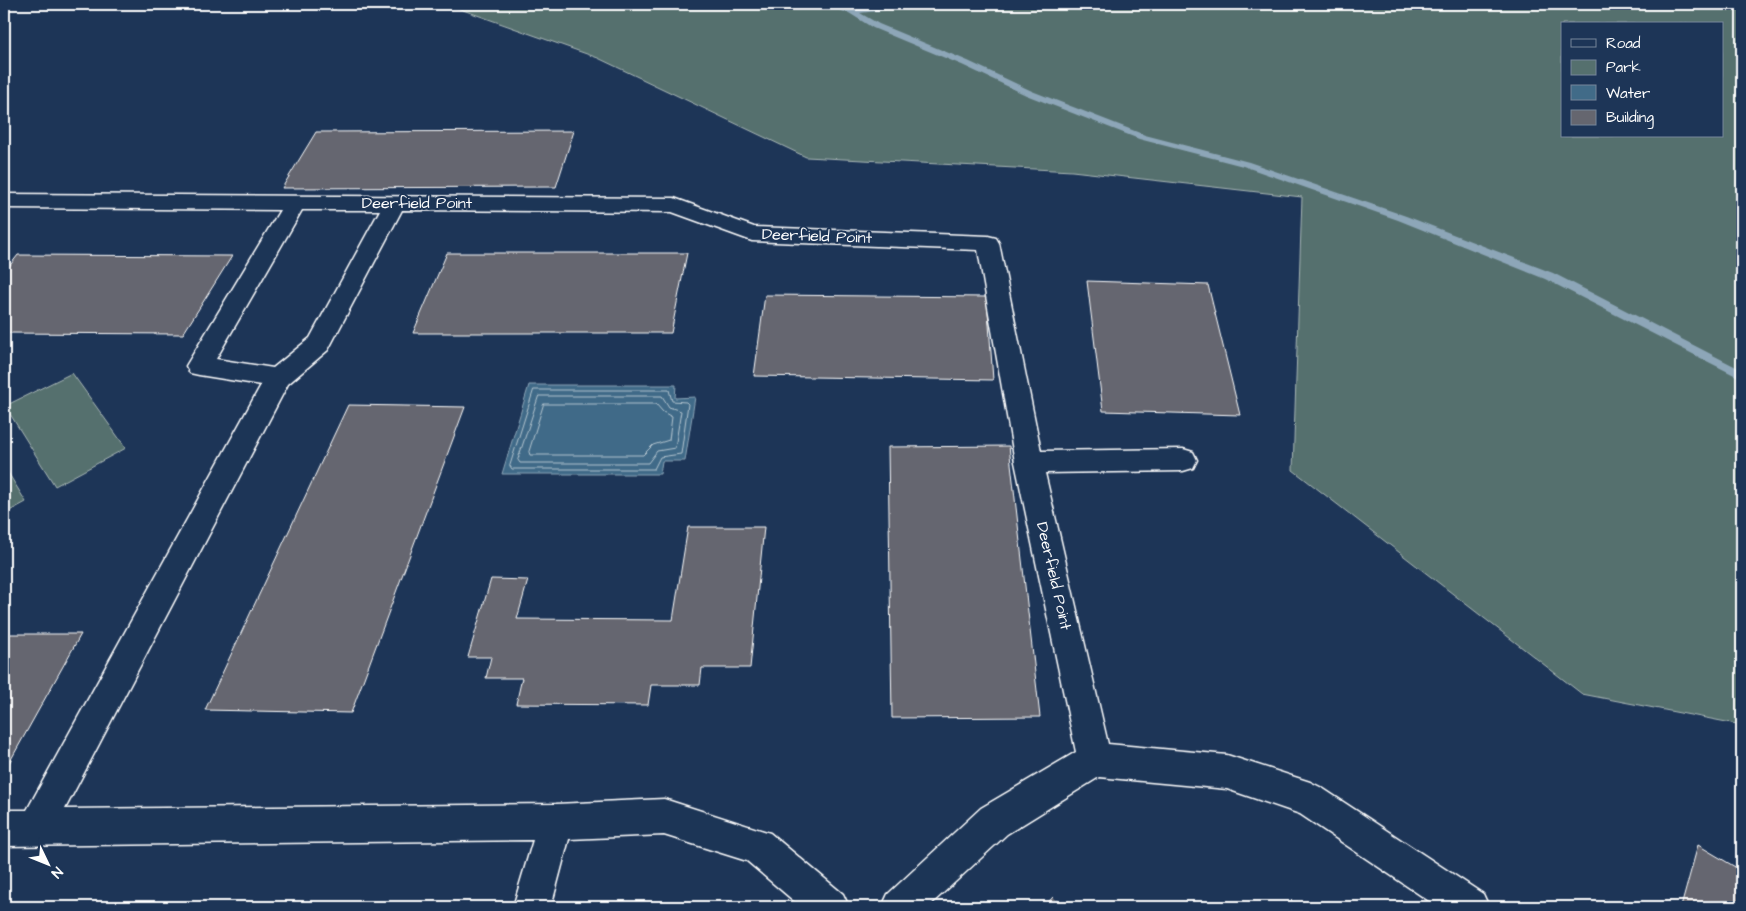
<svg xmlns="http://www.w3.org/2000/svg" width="1746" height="911" viewBox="0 0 1746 911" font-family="'Architects Daughter',sans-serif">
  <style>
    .green { fill: #55706e; stroke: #aab8b6; fill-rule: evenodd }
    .water { fill: #416b88; stroke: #8da6b8 }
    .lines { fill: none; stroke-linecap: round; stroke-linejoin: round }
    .shore { stroke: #b3c4cf; stroke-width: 1 }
    .stream { fill: #8da6b8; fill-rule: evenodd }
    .building { fill: #65666f; stroke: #fff }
    .minor-casing { stroke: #fff; stroke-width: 3 }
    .minor { fill: #1d3557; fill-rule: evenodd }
    .labels { text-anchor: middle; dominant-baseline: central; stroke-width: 4; stroke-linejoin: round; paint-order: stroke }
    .street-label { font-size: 16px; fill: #fff; stroke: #1d3557 }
  </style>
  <rect width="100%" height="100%" fill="#1d3557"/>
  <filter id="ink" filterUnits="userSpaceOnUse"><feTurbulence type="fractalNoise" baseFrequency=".02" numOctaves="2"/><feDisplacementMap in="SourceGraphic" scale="10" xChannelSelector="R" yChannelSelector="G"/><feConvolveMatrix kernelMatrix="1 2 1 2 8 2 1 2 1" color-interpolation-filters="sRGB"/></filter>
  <g filter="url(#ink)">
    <path class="green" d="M446 4H1742V725L1582 694 1293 470 1302 197 1072 171 806 157 598 58ZM1562 24H1722V136H1562Z
      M72 373 126 448 55 486 5 406Z
      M4 466 26 502 4 514Z"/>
    <path class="water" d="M529 385H676L675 398 695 397 685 461H662L660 474H502Z"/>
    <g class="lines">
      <path class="shore" d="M534 390H669L672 401 686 402 688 404 681 454 660 457 654 469H512L510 466Z
        M539 396H662L669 407 681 411 675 448 657 451 648 463H520L518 460Z
        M544 404H656L663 412 672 417 669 440 653 445 643 455H530L529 452Z"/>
      <path class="stream" d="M818 4C830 3 842 8 854 8 878 8 902 4 926 4L922 6 860 13 879 24 968 61 1032 91 1145 135 1249 162 1406 216 1553 273 1742 370V379L1545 279 1398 220 1243 166 1139 139 1026 95 962 65 873 28 849 13Z"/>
    </g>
    <path class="building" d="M574 131 556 187 282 188 316 132Z
      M447 253H687L671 333H413Z
      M18 255 232 256 183 334 4 333V273Z
      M1087 281 1208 285 1240 415 1103 411Z
      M765 295 987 297 993 380 754 376Z
      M348 405 465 407 351 713 205 710Z
      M1009 446 1040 717 892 718 888 447Z
      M688 527H764L750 668H702L700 685H651L648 705 516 704 522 678H486L491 657H468L491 579 528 580 517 619 673 620Z
      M4 634H81L4 772Z
      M1698 845 1742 871V907H1681Z
      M1053 897 1063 907H1044Z"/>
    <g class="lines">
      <g class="minor-casing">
        <path id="minor" d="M4 194 674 198 754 227 988 236 996 238 999 243 1041 451 1183 449 1193 452 1197 460 1193 468 1183 471 1045 473 1108 744 1227 755 1310 782 1322 788 1483 894 1489 907H1438L1300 814 1227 789 1099 777 1007 834 928 907H882L888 894 981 808 1076 752 1015 462 978 250 752 241 672 212 402 210 328 350 288 384 65 809 556 804 664 799 770 833 843 894 849 907H801L747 861 664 835 569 839 551 907H513L533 840 4 846V810H27L261 385 199 375 190 373 186 366 280 210 4 208ZM302 210H380L310 338 273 368 216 359Z"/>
      </g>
      <use href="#minor" class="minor"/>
    </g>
  </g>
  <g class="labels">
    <g class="street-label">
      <text x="417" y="203">Deerfield Point</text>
      <text transform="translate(817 236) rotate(2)">Deerfield Point</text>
      <text transform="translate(1054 576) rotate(77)">Deerfield Point</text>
    </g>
  </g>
  <rect width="1746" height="911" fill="none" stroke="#1d3557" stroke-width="20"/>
  <rect x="10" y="10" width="1726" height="891" fill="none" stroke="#fff" stroke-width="2" filter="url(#ink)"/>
  <rect x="1561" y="22" width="162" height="115" fill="#1d3557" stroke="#77869a"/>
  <rect x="1571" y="39" width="25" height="8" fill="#1d3557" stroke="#77869a"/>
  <text x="1606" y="48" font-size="15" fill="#ffffff">Road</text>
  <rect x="1571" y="60" width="25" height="15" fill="#55706e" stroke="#77869a"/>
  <text x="1606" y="72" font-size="15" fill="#ffffff">Park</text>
  <rect x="1571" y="85" width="25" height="15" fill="#416b88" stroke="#77869a"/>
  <text x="1606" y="98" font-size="15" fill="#ffffff">Water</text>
  <rect x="1571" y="110" width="25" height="15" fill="#65666f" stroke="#77869a"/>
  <text x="1606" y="122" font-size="15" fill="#ffffff">Building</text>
  <g transform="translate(48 864) rotate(133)" stroke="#1d3557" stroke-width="4" paint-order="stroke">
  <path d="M0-4L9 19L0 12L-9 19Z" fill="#ffffff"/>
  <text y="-8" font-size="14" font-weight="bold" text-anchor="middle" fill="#ffffff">N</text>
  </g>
</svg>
